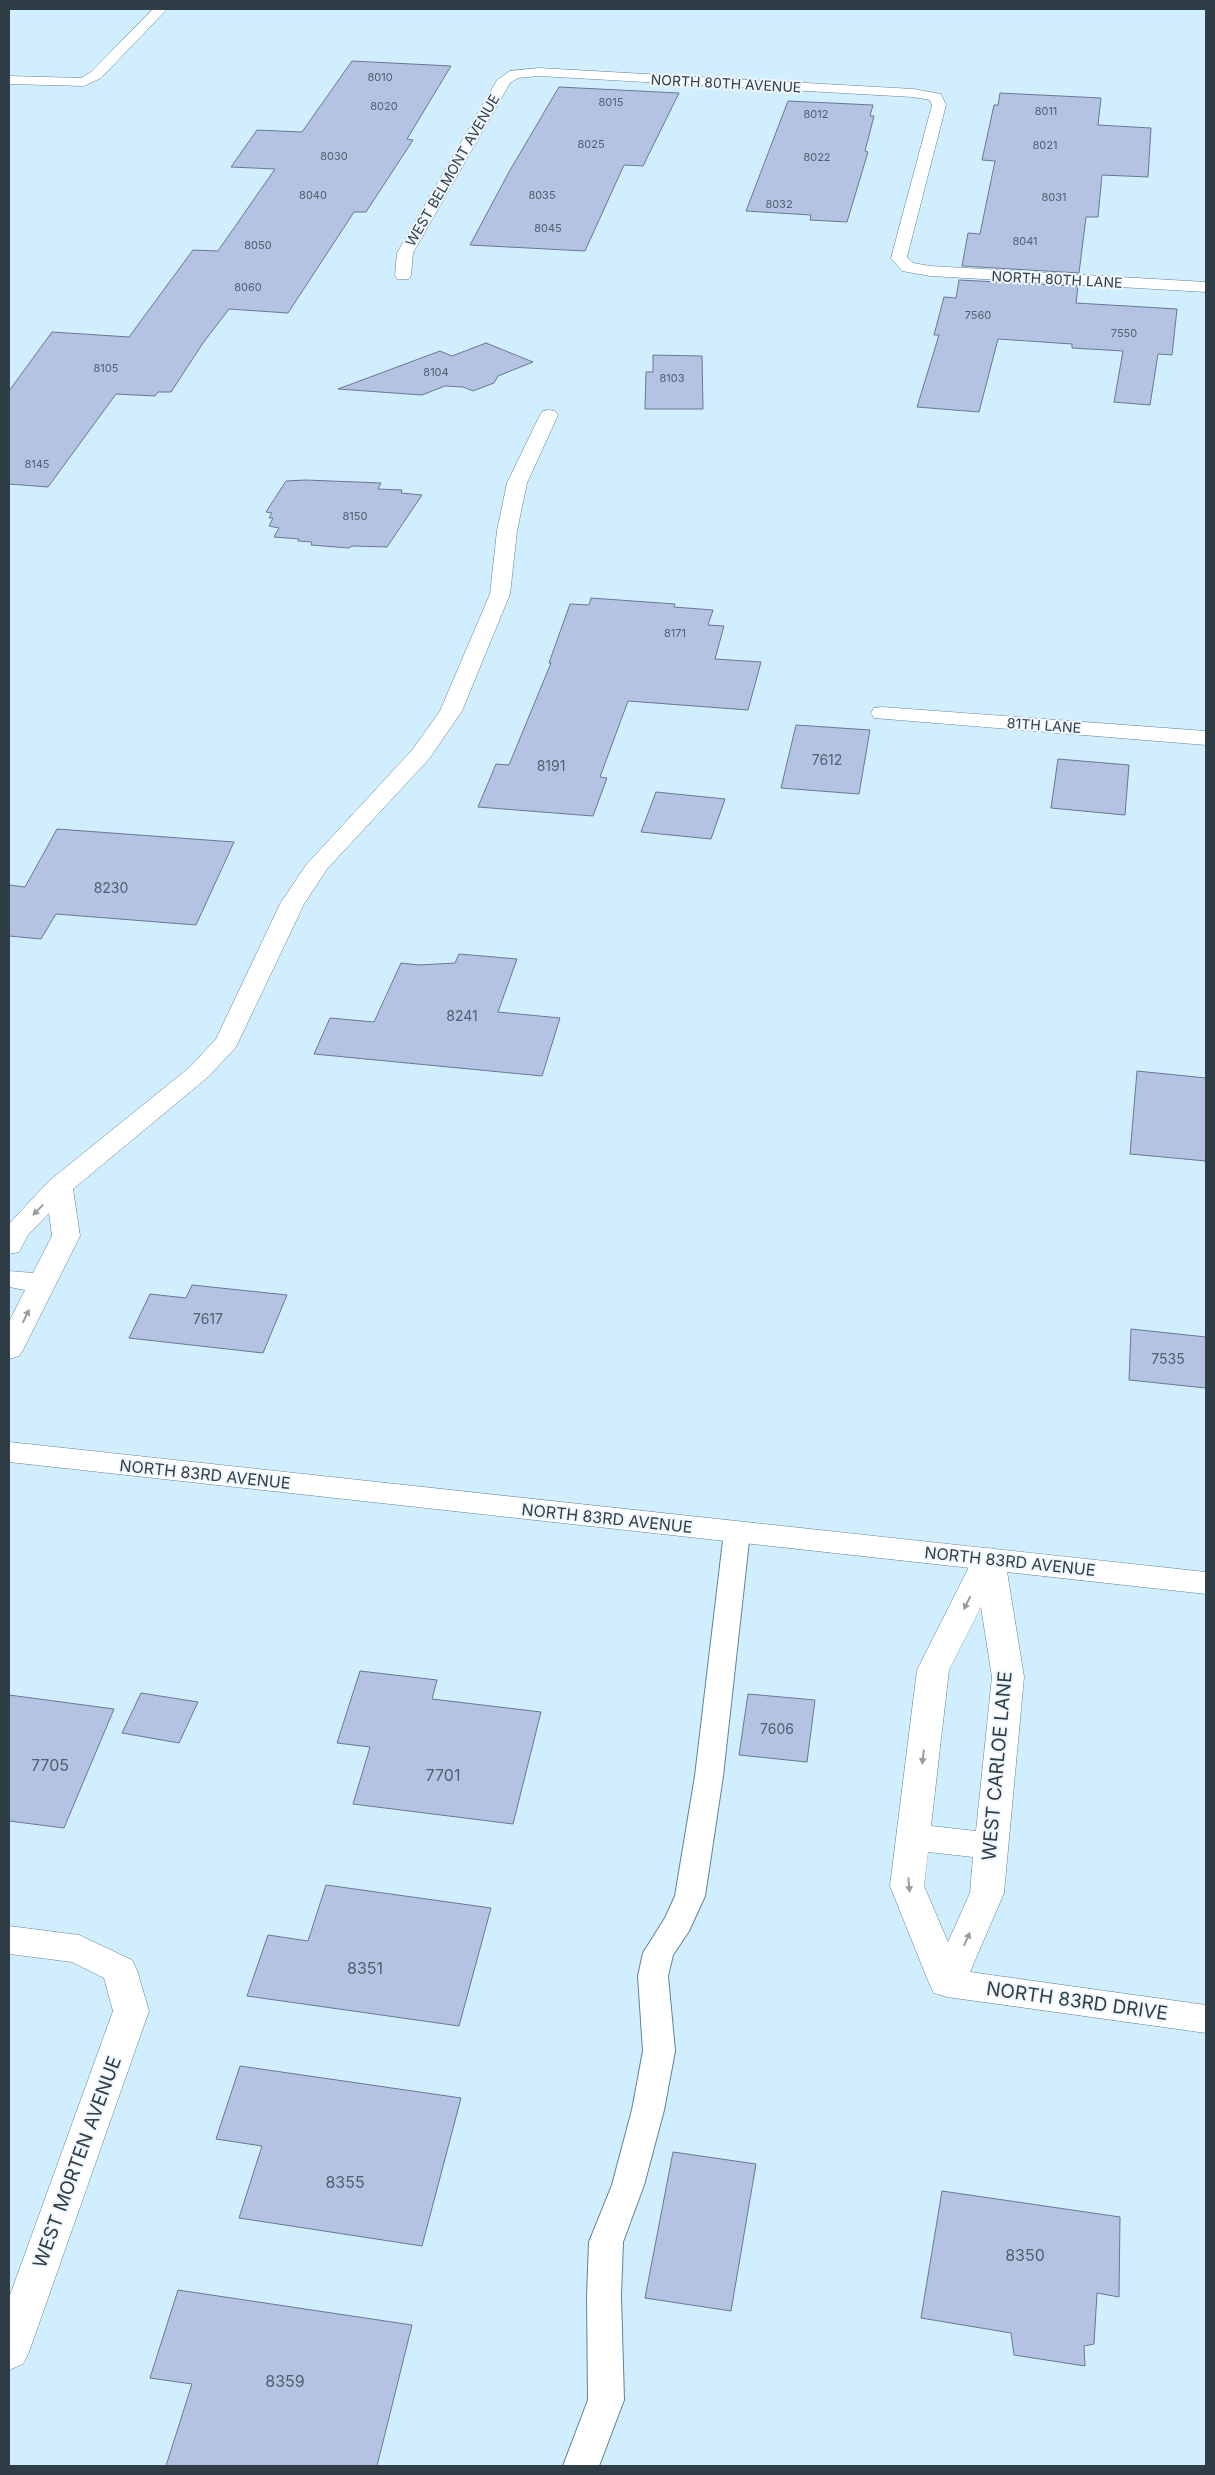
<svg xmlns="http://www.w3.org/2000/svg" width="1215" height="2475" viewBox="0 0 1215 2475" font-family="Inter,sans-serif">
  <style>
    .building { fill: #b5c3e3; stroke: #6a7794 }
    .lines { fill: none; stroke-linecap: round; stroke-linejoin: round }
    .lane-casing { stroke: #618295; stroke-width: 2 }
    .street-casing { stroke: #618295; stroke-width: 1 }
    .secondary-casing { stroke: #618295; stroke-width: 1 }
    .lane { fill: #fff; fill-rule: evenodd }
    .street { fill: #fff; fill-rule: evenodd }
    .secondary { fill: #fff; fill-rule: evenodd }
    .oneway { fill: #979ea2 }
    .labels { text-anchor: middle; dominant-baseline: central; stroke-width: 4; stroke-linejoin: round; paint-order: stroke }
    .far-number-label { font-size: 11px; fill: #505f6d }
    .far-street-label { font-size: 14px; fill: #2f3e46; stroke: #f0f7fc }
    .number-label { font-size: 14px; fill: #505f6d }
    .street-label { font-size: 16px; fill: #2f3e46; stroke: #f0f7fc }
    .near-number-label { font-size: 16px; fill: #505f6d }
    .near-street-label { font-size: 19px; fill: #2f3e46; stroke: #f0f7fc }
  </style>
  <rect width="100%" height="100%" fill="#d1eeff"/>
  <path class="building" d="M352 61 451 66 407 139 413 140 366 212H354L288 313 229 309 203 343 171 392H158L155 396 116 394 48 487 9 484V391L52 332 129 337 193 250 218 251 275 169 231 167 257 130 302 132Z
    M559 87 679 93 643 166 624 165 585 251 470 245 509 172Z
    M1000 93 1101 98 1098 125 1151 128 1148 177 1102 175 1098 217H1086L1079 273 962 266 968 233 980 234 995 161 982 160 994 105H998Z
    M788 101 873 105 870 116H874L865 151 868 152 847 222 810 220 811 215 746 211Z
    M959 280 1078 286 1076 303 1177 309 1172 355 1158 354 1150 405 1114 402 1123 351 1072 348V344L998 339 979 412 917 407 939 335H934L944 297 956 298Z
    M486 343 533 362 498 376 494 383 473 391 463 387 445 386 422 395 338 389 440 351 452 356Z
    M653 355 702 356 703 409H645L646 372H653Z
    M306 480 381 483 378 489 402 490 401 493 422 495 387 547 352 546 349 548 311 545 312 542 298 541 299 539 274 537 279 528 269 526 273 518H269L272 513 266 512 286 481Z
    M591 598 675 604 674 607 713 610 708 625 724 626 715 659 761 662 748 710 628 701 600 777 607 778 593 816 478 807 496 764 509 765 551 663H549L570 604 589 605Z
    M796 725 870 730 859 794 781 788Z
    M1058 759 1129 765 1125 815 1051 808Z
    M656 792 725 799 711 839 641 832Z
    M57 829 234 842 196 925 56 914 41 939 9 936V885L25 887Z
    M459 954 517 959 498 1012 560 1018 542 1076 314 1054 330 1018 374 1022 401 963 419 965 455 963Z
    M1137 1071 1206 1078V1161L1130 1154Z
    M192 1285 287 1295 263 1353 129 1338 150 1294 186 1298Z
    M1131 1329 1206 1337V1388L1129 1380Z
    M360 1671 437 1680 432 1699 541 1712 513 1824 353 1804 370 1747 337 1743Z
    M141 1693 198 1702 179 1743 122 1733Z
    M748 1694 815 1700 807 1762 739 1755Z
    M9 1695 114 1709 64 1828 9 1821Z
    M326 1885 491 1908 459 2026 247 1996 268 1935 308 1941Z
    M240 2066 461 2098 422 2246 239 2218 262 2146 216 2139Z
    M673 2152 756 2164 731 2311 645 2298Z
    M942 2191 1120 2217 1119 2297 1097 2293 1094 2344 1084 2346 1085 2366 1014 2355 1011 2333 921 2318Z
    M178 2290 412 2325 377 2466H166L192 2384 150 2378Z"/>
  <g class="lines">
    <g class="lane-casing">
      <path id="lane" d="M737 1523 746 1526 750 1532 723 1776 705 1896 689 1931 673 1955 668 1976 675 2051 664 2110 644 2185 623 2242 621 2296 624 2400 599 2466H563L588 2400 587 2296 589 2242 612 2185 632 2110 643 2051 638 1976 643 1953 665 1918 675 1896 695 1776 724 1532 728 1526Z"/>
    </g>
    <g class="street-casing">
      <path id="street" d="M153 9H167L101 78 84 86 9 84V76L81 78 91 72Z
        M539 68 913 89 941 94 946 105 907 257 913 263 930 266 1206 282V292L930 276 902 271 891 258 932 105 930 100 913 97 539 76 518 78 510 83 413 253 411 275 409 279H397L395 275 397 253 497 80 510 71Z
        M549 410 555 411 558 415 527 483 517 531 510 594 462 711 429 759 327 869 304 904 236 1047 208 1077 73 1189 80 1236 23 1350 19 1356 9 1359V1322L25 1290 9 1287V1271L33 1273 52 1236 49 1213 28 1235 19 1252 9 1254V1224L49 1181 190 1067 216 1039 280 904 306 865 413 749 440 711 490 594 497 531 507 483 540 415 543 411Z
        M882 707 1206 731V745L874 718 871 713 874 708Z
        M989 1548 1000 1552 1005 1559 1024 1677 1004 1893 970 1972 1206 2005V2033L947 1997 934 1993 929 1983 890 1886 917 1670 973 1559 978 1552ZM981 1607 992 1677 976 1831 931 1826 949 1670ZM928 1852 973 1857 970 1893 948 1942 924 1886Z
        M9 1926 79 1935 132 1960 137 1970 149 2011 29 2352 23 2364 9 2370V2298L113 2011 104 1978 72 1962 9 1954Z"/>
    </g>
    <g class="secondary-casing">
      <path id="secondary" d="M9 1442 1206 1572V1594L9 1462Z"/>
    </g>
    <use href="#lane" class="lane"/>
    <use href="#street" class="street"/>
    <use href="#secondary" class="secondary"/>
  </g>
  <defs><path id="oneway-solid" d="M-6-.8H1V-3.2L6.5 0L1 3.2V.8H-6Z" transform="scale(1.25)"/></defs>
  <g class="oneway">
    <use href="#oneway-solid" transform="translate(38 1210) rotate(134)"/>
    <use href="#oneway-solid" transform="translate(26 1316) rotate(-64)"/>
    <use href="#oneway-solid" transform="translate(967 1603) rotate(117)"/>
    <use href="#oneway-solid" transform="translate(923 1757) rotate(97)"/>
    <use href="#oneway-solid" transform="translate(909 1885) rotate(85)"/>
    <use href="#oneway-solid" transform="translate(967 1939) rotate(-66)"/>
  </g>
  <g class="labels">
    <g class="far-number-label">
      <text x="380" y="77">8010</text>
      <text x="611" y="102">8015</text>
      <text x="384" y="106">8020</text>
      <text x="1046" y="111">8011</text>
      <text x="816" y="114">8012</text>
      <text x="591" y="144">8025</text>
      <text x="1045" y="145">8021</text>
      <text x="334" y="156">8030</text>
      <text x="817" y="157">8022</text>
      <text x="313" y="195">8040</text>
      <text x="542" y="195">8035</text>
      <text x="1054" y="197">8031</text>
      <text x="779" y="204">8032</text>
      <text x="548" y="228">8045</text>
      <text x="1025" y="241">8041</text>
      <text x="258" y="245">8050</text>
      <text x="248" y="287">8060</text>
      <text x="978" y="315">7560</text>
      <text x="1124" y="333">7550</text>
      <text x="106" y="368">8105</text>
      <text x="436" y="372">8104</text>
      <text x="672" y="378">8103</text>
      <text x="37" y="464">8145</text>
      <text x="355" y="516">8150</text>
      <text x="675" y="633">8171</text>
    </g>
    <g class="far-street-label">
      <text transform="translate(726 83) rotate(3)">NORTH 80TH AVENUE</text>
      <text transform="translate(452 170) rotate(-60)">WEST BELMONT AVENUE</text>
      <text transform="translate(1057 279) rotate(3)">NORTH 80TH LANE</text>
      <text transform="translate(1044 725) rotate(4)">81TH LANE</text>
    </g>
    <g class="number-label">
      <text x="827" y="759">7612</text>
      <text x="551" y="765">8191</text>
      <text x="111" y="887">8230</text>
      <text x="462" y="1015">8241</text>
      <text x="208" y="1318">7617</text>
      <text x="1168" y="1358">7535</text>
      <text x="777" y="1728">7606</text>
    </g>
    <g class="street-label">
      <text transform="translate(205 1474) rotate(6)">NORTH 83RD AVENUE</text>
      <text transform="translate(607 1518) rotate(6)">NORTH 83RD AVENUE</text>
      <text transform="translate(1010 1561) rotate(6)">NORTH 83RD AVENUE</text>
    </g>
    <g class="near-number-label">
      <text x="50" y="1765">7705</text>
      <text x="443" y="1775">7701</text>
      <text x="365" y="1968">8351</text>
      <text x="345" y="2182">8355</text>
      <text x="1025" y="2255">8350</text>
      <text x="285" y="2381">8359</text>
    </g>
    <g class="near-street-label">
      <text transform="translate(997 1766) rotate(-85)">WEST CARLOE LANE</text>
      <text transform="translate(1077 2001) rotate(8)">NORTH 83RD DRIVE</text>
      <text transform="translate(77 2162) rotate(-70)">WEST MORTEN AVENUE</text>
    </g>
  </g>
  <rect width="1215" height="2475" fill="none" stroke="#2f3e46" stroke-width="20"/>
</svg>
